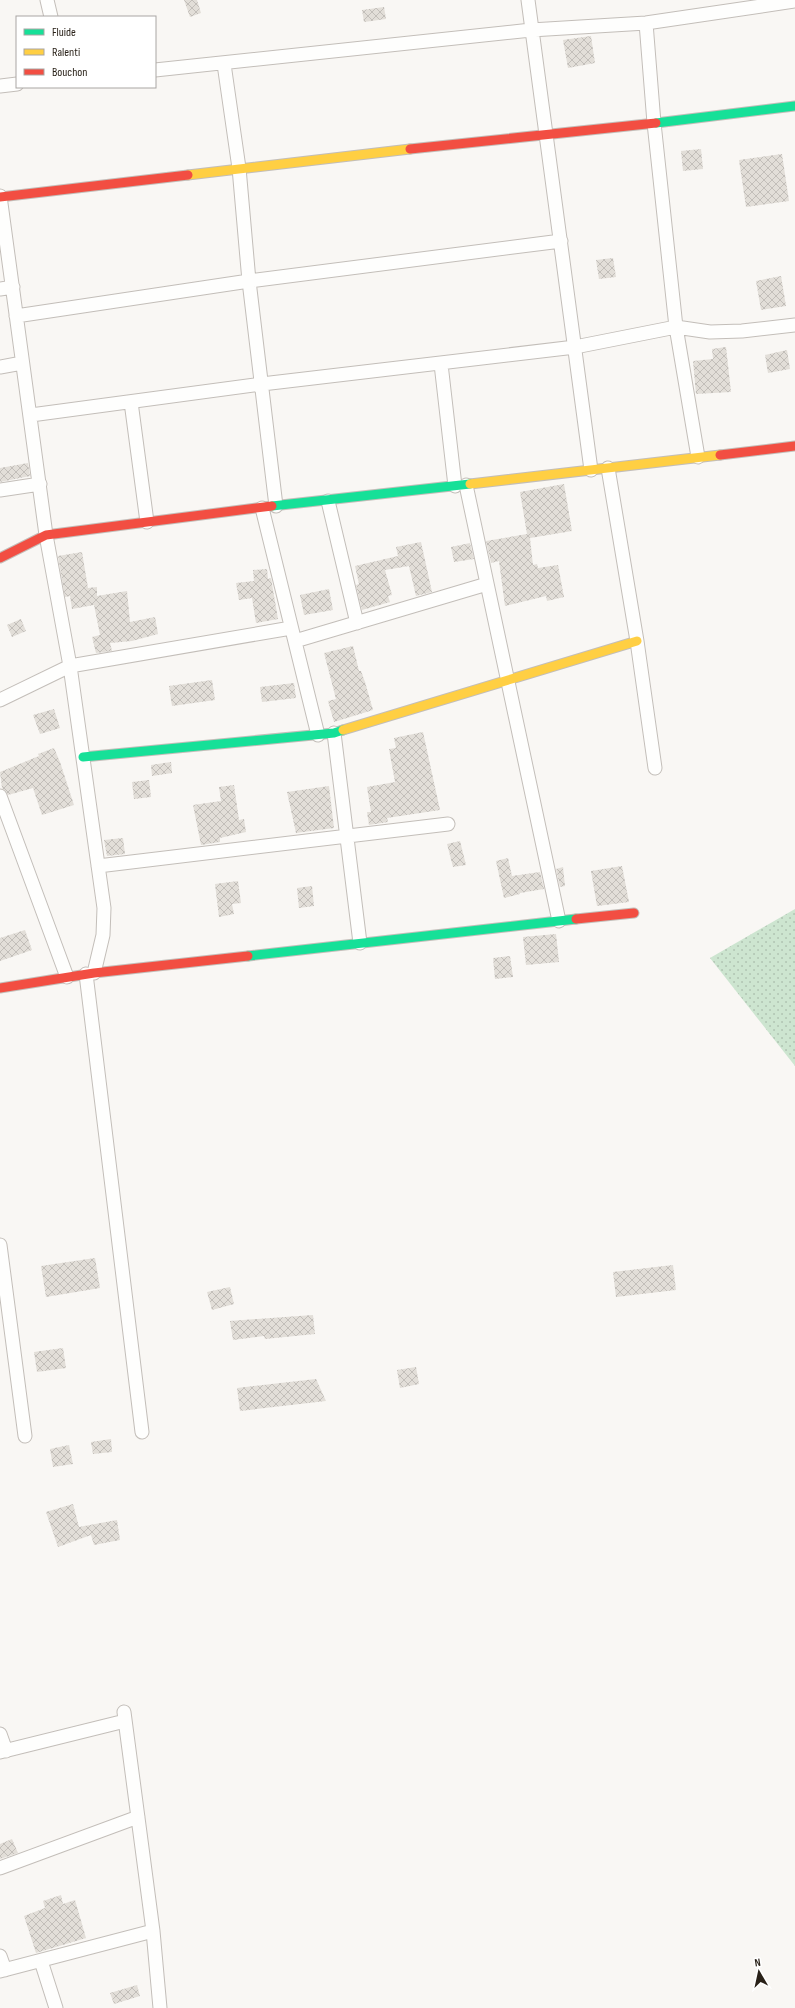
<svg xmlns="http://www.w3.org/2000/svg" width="795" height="2008" viewBox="0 0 795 2008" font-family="'Sofia Sans Condensed',sans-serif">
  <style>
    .grass { fill: url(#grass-dots) }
    .building { fill: url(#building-cross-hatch) }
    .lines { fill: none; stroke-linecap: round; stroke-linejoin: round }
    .street-casing { stroke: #c3beb9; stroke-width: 15 }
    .fast-casing { stroke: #c3beb9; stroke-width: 11 }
    .slow-casing { stroke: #c3beb9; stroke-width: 11 }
    .jam-casing { stroke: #c3beb9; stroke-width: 11 }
    .street { stroke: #fefefd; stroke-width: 13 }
    .fast { stroke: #16e098; stroke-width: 9 }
    .slow { stroke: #ffcf43; stroke-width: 9 }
    .jam { stroke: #f24e42; stroke-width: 9 }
  </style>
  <defs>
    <pattern id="grass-dots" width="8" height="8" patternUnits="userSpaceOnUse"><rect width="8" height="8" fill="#cde5d0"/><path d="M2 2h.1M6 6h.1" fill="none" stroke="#b0c4b2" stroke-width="1.8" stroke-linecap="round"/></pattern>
    <pattern id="building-cross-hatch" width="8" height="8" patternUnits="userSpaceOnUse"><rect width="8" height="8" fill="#e2ded8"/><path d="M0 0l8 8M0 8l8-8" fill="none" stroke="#c2beb9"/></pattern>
  </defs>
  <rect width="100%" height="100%" fill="#f9f7f4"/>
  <path class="grass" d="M795 909V1066L710 958Z"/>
  <path class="building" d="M184 0H197L201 13 190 17Z
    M384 7 386 19 364 22 362 10Z
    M591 36 595 63 568 68 563 40Z
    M701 149 703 169 683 171 681 151Z
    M782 154 789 201 746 207 739 160Z
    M613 258 616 277 599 279 596 260Z
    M781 276 786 306 761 310 756 281Z
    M726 347 731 392 696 394 693 361 713 359 712 349Z
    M787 350 790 369 768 373 765 355Z
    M28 463 30 476 0 482V468Z
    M564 484 572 531 530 538 533 565 537 564 538 568 558 565 564 597 547 601 546 596 505 606 499 561 491 563 486 541 527 534 520 492Z
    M421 542 432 592 416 596 409 566 385 570 392 595 388 596 390 602 362 610 356 585 359 584 355 566 398 556 396 547Z
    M470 543 474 559 454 562 451 547Z
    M82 552 88 588 97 587V596L127 591 130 622 155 617 158 634 132 641 110 643 112 651 96 653 92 637 100 635 94 605 72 609 70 596 65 597 58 556Z
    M267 569 268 579 271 578 278 619 256 623 252 598 239 600 236 583 254 581 253 570Z
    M329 589 333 610 304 615 300 595Z
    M21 619 26 631 12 637 7 625Z
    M353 646 359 671H361L365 682 373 710 334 722 328 701 336 699 324 653Z
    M212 680 215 700 172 706 169 686Z
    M294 683 296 698 262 702 260 687Z
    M54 709 60 728 40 734 33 715Z
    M423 732 440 810 387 818 388 822 369 825 367 812H371L367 787 395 782 389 749 396 748 394 738Z
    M54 748 60 762 74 805 42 815 33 788 8 795 2 788 0 772 39 756 38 754Z
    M171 762 172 773 152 776 151 765Z
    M149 780 151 797 134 799 132 782Z
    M234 785 239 820 244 819 246 832 220 838V842L201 845 193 805 221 801 219 787Z
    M329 786 334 828 296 833 287 792Z
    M123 838 125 854 107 856 104 840Z
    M460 841 466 865 453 867 447 844Z
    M508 858 512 876 540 872 544 889 520 893V894L504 898 496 861Z
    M622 866 629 902 597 906 591 871Z
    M563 867 565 886 560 887 556 869Z
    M238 881 241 903 232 904 234 914 219 917 215 884Z
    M312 886 314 906 299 908 297 888Z
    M25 930 32 950 0 961V938Z
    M556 934 559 962 526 965 523 937Z
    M510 956 513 977 495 979 493 958Z
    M95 1258 100 1288 46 1297 41 1266Z
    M673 1265 676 1290 616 1297 613 1272Z
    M230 1287 234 1304 212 1310 207 1292Z
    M313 1315 315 1334 265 1339 264 1336 233 1340 230 1321Z
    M63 1348 66 1368 37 1372 34 1352Z
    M416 1367 419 1384 400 1388 397 1370Z
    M316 1379 326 1401 240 1411 237 1388Z
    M111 1439 112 1452 93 1454 91 1442Z
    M69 1445 73 1464 53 1467 50 1449Z
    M73 1504 79 1527 117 1520 120 1540 94 1545 91 1535 58 1547 46 1512Z
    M12 1839 18 1853 0 1859V1844Z
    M61 1895 63 1904 75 1900 86 1938 36 1953 24 1916 45 1908 43 1901Z
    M137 1985 140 1996 114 2004 110 1993Z"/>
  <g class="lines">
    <g class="street-casing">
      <path id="street" d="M47 0 51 17
        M528 0 591 470
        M646 23 654 123 676 327 698 457
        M224 64 239 168 249 281 276 506
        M155 70 531 30 646 23 795 1
        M0 86 17 84
        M0 196 46 535 70 666 104 908 103 935 94 973
        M0 289 13 287
        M16 316 249 281 561 241
        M441 364 455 486
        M0 367 22 363
        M131 402 147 522
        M31 415 262 384 575 347 676 327 710 332 742 331 795 325
        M608 468 637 641 655 768
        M466 485 559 921
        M0 490 40 484
        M328 501 357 623
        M262 508 318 735
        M295 641 487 584
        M0 700 70 666 291 628
        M334 733 360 943
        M0 796 67 977
        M98 866 448 824
        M86 974 142 1432
        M0 1245 25 1436
        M124 1712 153 1931 160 2008
        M0 1734 6 1751
        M0 1752 125 1721
        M0 1868 138 1817
        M0 1956 5 1970
        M41 1961 56 2008
        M0 1971 153 1931"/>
    </g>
    <g class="fast-casing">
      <path id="fast" d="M656 123 795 106
        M272 506 470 484
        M83 757 334 733 343 730
        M248 956 576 919"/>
    </g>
    <g class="slow-casing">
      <path id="slow" d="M188 175 410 149
        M470 484 720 455
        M343 730 637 641"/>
    </g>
    <g class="jam-casing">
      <path id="jam" d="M410 149 656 123
        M0 197 188 175
        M720 455 795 446
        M0 558 46 535 272 506
        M576 919 634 913
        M0 988 94 973 248 956"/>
    </g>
    <use href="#street" class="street"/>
    <use href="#fast" class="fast"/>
    <use href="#slow" class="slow"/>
    <use href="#jam" class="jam"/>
  </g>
  <rect x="16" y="16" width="140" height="72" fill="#ffffff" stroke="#a9a6a3"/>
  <rect x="24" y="29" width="20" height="6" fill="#16e098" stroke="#a9a6a3"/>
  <text x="52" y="36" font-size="12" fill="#292118">Fluide</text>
  <rect x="24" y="49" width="20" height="6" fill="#ffcf43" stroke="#a9a6a3"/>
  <text x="52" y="56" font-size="12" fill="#292118">Ralenti</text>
  <rect x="24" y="69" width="20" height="6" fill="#f24e42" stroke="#a9a6a3"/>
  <text x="52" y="76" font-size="12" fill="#292118">Bouchon</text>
  <g transform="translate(759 1972) rotate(351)" stroke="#ffffff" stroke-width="3" paint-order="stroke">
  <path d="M0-3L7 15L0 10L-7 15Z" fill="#292118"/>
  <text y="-6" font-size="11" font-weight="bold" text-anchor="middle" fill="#292118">N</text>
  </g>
</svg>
